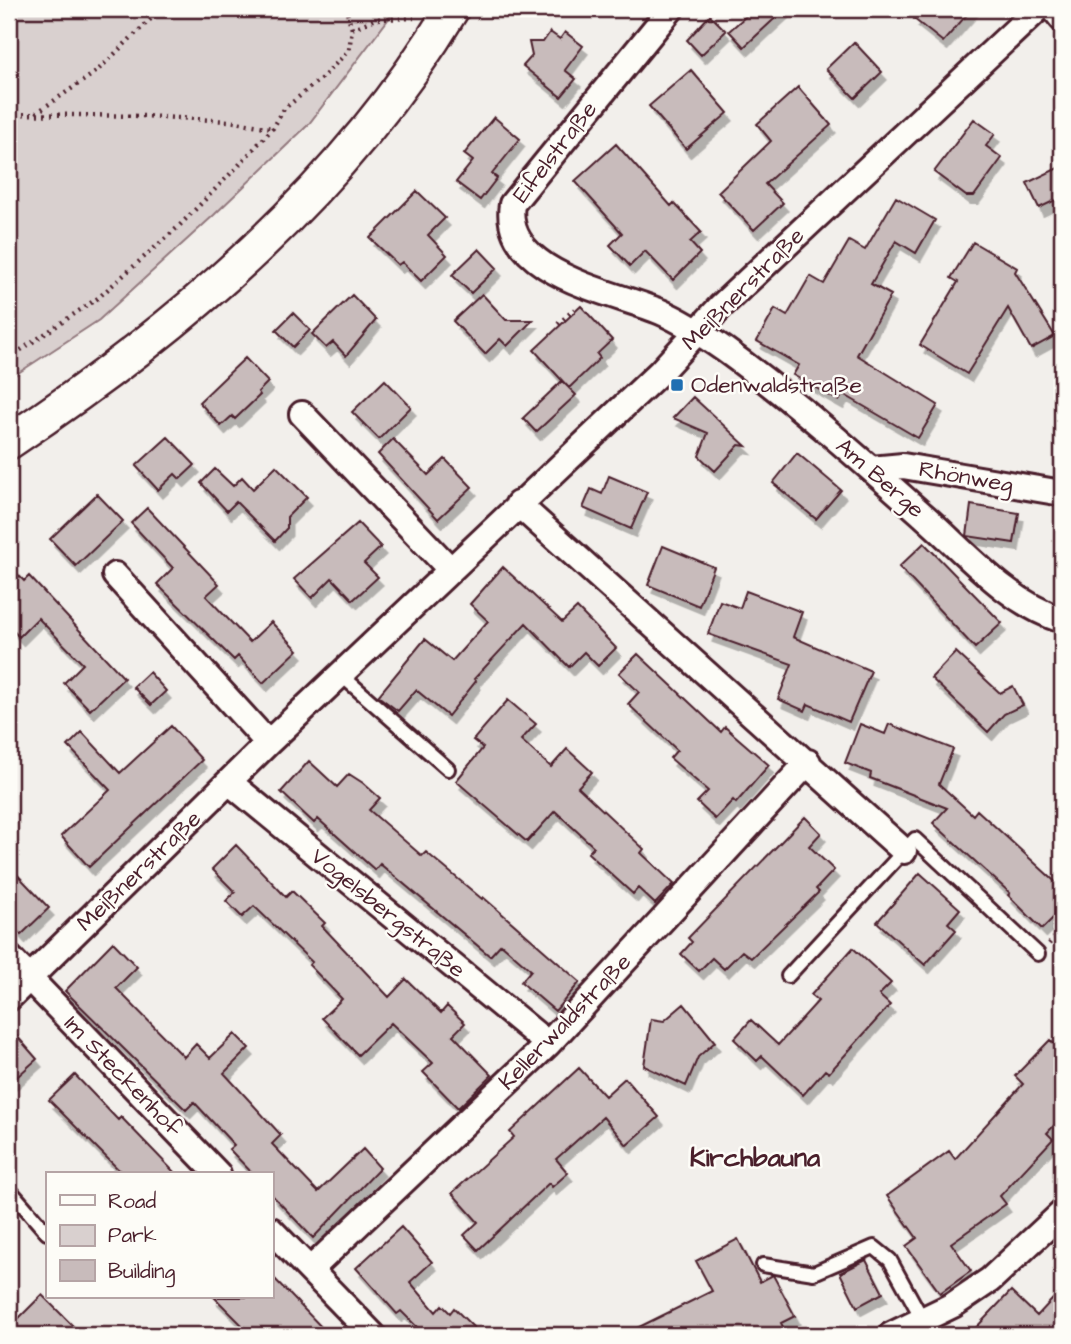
<svg xmlns="http://www.w3.org/2000/svg" width="1071" height="1344" viewBox="0 0 1071 1344" font-family="'Architects Daughter',sans-serif">
  <style>
    .green { fill: #d9d0cf; stroke: #92787d; stroke-width: 2 }
    .building { fill: #c8bbbb; stroke: #4a1f2b; stroke-width: 2; filter: url(#shadow) }
    .lines { fill: none; stroke-linecap: round; stroke-linejoin: round }
    .lane-casing { stroke: #4a1f2b; stroke-width: 18 }
    .street-casing { stroke: #4a1f2b; stroke-width: 30 }
    .secondary-casing { stroke: #4a1f2b; stroke-width: 38 }
    .path { stroke: #4a1f2b; stroke-width: 4.5; stroke-dasharray: 2 5; stroke-linecap: butt }
    .lane { stroke: #fdfcf7; stroke-width: 12 }
    .street { stroke: #fdfcf7; stroke-width: 24 }
    .secondary { stroke: #fdfcf7; stroke-width: 33 }
    .poi-dot { fill: #1f6fb2; stroke: #fdfcf7; stroke-width: 2.5 }
    .labels { text-anchor: middle; dominant-baseline: central; stroke-width: 5; stroke-linejoin: round; paint-order: stroke }
    .street-label { font-size: 23px; fill: #4a1f2b; stroke: #fdfcf7 }
    .poi-label { font-size: 23px; fill: #4a1f2b; stroke: #fdfcf7; text-anchor: start }
    .quarter-label { font-size: 26px; font-weight: bold; fill: #4a1f2b; stroke: #fdfcf7 }
  </style>
  <defs>
    <filter id="shadow"><feDropShadow dx="4.5" dy="8" stdDeviation="0" flood-color="#0004"/></filter>
  </defs>
  <rect width="100%" height="100%" fill="#f2efeb"/>
  <filter id="ink" filterUnits="userSpaceOnUse"><feTurbulence type="fractalNoise" baseFrequency=".0143" numOctaves="2"/><feDisplacementMap in="SourceGraphic" scale="14" xChannelSelector="R" yChannelSelector="G"/><feConvolveMatrix kernelMatrix="1 2 1 2 8 2 1 2 1" color-interpolation-filters="sRGB"/></filter>
  <g filter="url(#ink)">
    <path class="green" d="M9 9H396L308 125 214 215 99 320 9 379Z"/>
    <path class="building" d="M754 9H785L744 47 729 31Z
      M924 9H972L943 42 914 19Z
      M710 15 726 31 701 55 687 40Z
      M550 32 560 39 565 32 583 46 565 70 576 79 561 97 523 66 532 56 529 42H543Z
      M854 42 882 72 855 98 826 69Z
      M691 70 728 113 686 149 649 106Z
      M798 87 831 125 765 184 783 203 754 230 718 192 771 141 757 124Z
      M494 117 520 139 492 174 497 178 480 200 456 182 473 161 464 154Z
      M974 119 995 134 986 146 1002 158 974 196H966L934 172Z
      M616 144 671 206 674 203 701 232 690 242 700 253 673 280 645 251 630 266 610 245 622 233 575 181Z
      M1062 166V197L1039 208 1027 183Z
      M417 191 445 218 428 235 447 255 421 281 402 262 398 265 370 238Z
      M896 197 935 220 916 253 896 241 871 284 891 295 857 355 938 405 918 438 843 394 839 401 793 375 799 365 757 341 775 309 787 316 810 276 824 284 849 241 865 250Z
      M973 242 1017 268 1015 272 1055 336 1031 349 1008 308 967 374 920 345 958 282 951 278Z
      M479 249 497 268 471 293 452 275Z
      M482 294 506 320H533L507 346 500 339 485 354 453 321Z
      M352 295 376 320 346 356 333 342 326 348 312 334Z
      M581 306 612 340 597 354 600 358 569 388 534 350Z
      M293 313 310 330 293 347 276 330Z
      M245 358 268 382 258 392 260 395 235 419 232 416 221 426 199 402Z
      M385 380 411 407 379 439 352 412Z
      M562 381 576 395 536 432 523 418Z
      M693 397 746 446 739 445 715 471 699 456 708 433 673 418Z
      M168 437 195 465 180 479 175 474 158 490 136 466Z
      M393 439 428 475 445 459 472 487 438 519 378 454Z
      M797 453 841 490 816 519 773 483Z
      M276 466 307 497 287 517V528L275 541 236 502 227 511 201 483 215 469 233 486 242 477 253 489Z
      M609 476 647 492 631 529 583 508 591 489 602 494Z
      M97 494 123 521 76 566 50 539Z
      M971 505 1019 513 1014 543 967 536Z
      M147 508 219 584 206 596 250 642 271 622 298 650 263 683 238 656 234 660 157 584 173 568 131 523Z
      M358 523 381 547 364 563 378 577 353 600 332 578 312 598 294 579Z
      M924 543 1002 623 975 648 899 567Z
      M663 546 714 567 699 606 648 585Z
      M9 565 24 581 29 576 124 678 90 710 64 683 83 664 38 618 19 637 9 626Z
      M503 567 562 622 577 608 616 648 598 666 584 652 569 667 526 623 474 679 476 681 448 716 416 690 398 711 378 696 425 639 452 661 488 621 470 604Z
      M746 591 802 612 793 637 871 671 849 722 808 704 805 711 778 699 792 664 708 634 720 601 740 608Z
      M956 652 1000 693 1013 686 1023 705 1004 714 988 732 931 678Z
      M638 654 721 732 725 727 769 765 736 803 733 800 715 819 697 802 708 791 670 758 677 750 628 704 639 692 619 673Z
      M149 672 166 691 151 705 133 687Z
      M508 700 536 724 521 740 551 767 567 749 592 772 578 787 644 849 641 853 674 884 655 904 638 888 633 894 588 853 594 847 555 811 527 842 456 781 483 748 473 740Z
      M860 724 885 734 889 724 953 749 939 784 973 815 977 810 1062 888V909L1042 929 1008 895 1010 893 933 823 947 808 870 778 871 773 845 763Z
      M171 726 202 760 89 867 61 836 110 790 68 746 82 732 120 773Z
      M309 761 337 787 349 774 363 783 380 798 369 810 422 856 426 852 482 899 483 897 580 982 555 1011 521 982 531 970 501 944 490 956 380 864 375 870 318 819 314 823 281 792Z
      M805 817 821 833 809 846 834 870 816 889 819 892 751 958 742 951 724 969 712 958 699 971 681 954 692 942 688 938Z
      M236 845 286 897 292 891 325 923 322 926 389 997 406 979 441 1013 447 1006 465 1023 453 1035 492 1075 458 1108 423 1072 433 1063 391 1023 358 1055 322 1018 342 999 309 965 312 962 254 906 242 917 226 901 235 892 212 869Z
      M9 866 49 908 21 935 9 922Z
      M920 873 960 909 948 923 956 930 925 965 877 922Z
      M113 942 137 967 116 988 184 1057 196 1044 210 1058 235 1034 249 1048 224 1073 281 1135 272 1144 318 1192 363 1149 380 1168 313 1238 271 1194V1174H253L229 1149 234 1145 194 1102 186 1110 65 991Z
      M853 948 891 983 879 995 890 1005 829 1073 825 1070 803 1095 762 1056 757 1061 734 1039 751 1020 778 1045 818 1001 811 995Z
      M684 1004 715 1042 698 1057 686 1086 644 1066 651 1019 664 1021Z
      M9 1027 37 1059 9 1084Z
      M1050 1040 1062 1051V1117L1047 1133 1053 1139 1000 1196 1006 1204 951 1243 971 1271 940 1293 906 1246 917 1238 887 1196 949 1151 955 1159 1023 1084 1015 1076Z
      M579 1068 605 1096 625 1078 659 1117 627 1145 603 1117 556 1159 568 1173 552 1187 549 1183 478 1250 464 1235 478 1222 452 1193 514 1137 510 1132Z
      M75 1075 118 1120 121 1117 176 1174H123L49 1100Z
      M401 1227 432 1262 410 1282 436 1312 442 1305 450 1313 454 1308 481 1335H425L401 1311 397 1314 356 1268Z
      M738 1239 760 1282 773 1275 795 1316 781 1323 787 1335H623L712 1291 696 1261Z
      M866 1260 883 1293 857 1307 840 1273Z
      M271 1275 329 1335H252L214 1297H271Z
      M1062 1289V1328L1057 1335H969L1011 1291 1037 1316Z
      M42 1295 82 1335H9V1328Z"/>
    <g class="lines">
      <g class="lane-casing">
        <path id="lane" d="M340 674 448 769
          M788 976 915 839 1038 954
          M9 1189 47 1233
          M763 1265 814 1273 874 1247 890 1260 923 1320"/>
      </g>
      <g class="street-casing">
        <path id="street" d="M671 9 512 204C501 274 614 292 661 312 684 322 705 336 725 350 794 400 860 459 924 516 966 553 1008 603 1062 620
          M1054 9 1062 19
          M302 414 450 569
          M871 469 903 466 1062 493
          M518 504 904 851
          M115 575 268 743
          M229 782 548 1044
          M9 957 218 1174
          M9 998 268 743 660 372 721 306 1038 9
          M271 1230 373 1335
          M310 1270 548 1044 808 762
          M891 1335 953 1305 990 1280 1062 1213"/>
      </g>
      <g class="secondary-casing">
        <path id="secondary" d="M9 442C182 327 344 188 452 9"/>
      </g>
      <path class="path" d="M352 29 375 19 414 18
        M36 113 96 72 161 9
        M9 114 144 116 229 121 272 128
        M558 324 578 306
        M9 358 98 298 178 227 237 167 273 128 284 109 324 76 349 50 352 29 346 9
        M1049 944 1062 929"/>
      <use href="#lane" class="lane"/>
      <use href="#street" class="street"/>
      <use href="#secondary" class="secondary"/>
    </g>
  </g>
  <rect class="poi-dot" x="670" y="378" width="14" height="14" rx="3.5"/>
  <g class="labels">
    <g class="street-label">
      <text transform="translate(555 152) rotate(-52)">Eifelstraße</text>
      <text transform="translate(743 289) rotate(-45)">Meißnerstraße</text>
      <text transform="translate(966 477) rotate(10)">Rhönweg</text>
      <text transform="translate(880 478) rotate(41)">Am Berge</text>
      <text transform="translate(139 871) rotate(-44)">Meißnerstraße</text>
      <text transform="translate(388 913) rotate(39)">Vogelsbergstraße</text>
      <text transform="translate(565 1022) rotate(-46)">Kellerwaldstraße</text>
      <text transform="translate(123 1076) rotate(46)">Im Steckenhof</text>
    </g>
    <g class="poi-label">
      <text x="691" y="385">Odenwaldstraße</text>
    </g>
    <g class="quarter-label">
      <text x="755" y="1158">Kirchbauna</text>
    </g>
  </g>
  <rect width="1071" height="1344" fill="none" stroke="#fdfcf7" stroke-width="35"/>
  <rect x="18" y="18" width="1036" height="1309" fill="none" stroke="#4a1f2b" stroke-width="2.5" filter="url(#ink)"/>
  <rect x="46" y="1172" width="228" height="126" fill="#fdfcf7" stroke="#b5a4a5" stroke-width="2"/>
  <rect x="60" y="1195" width="35" height="10" fill="#fdfcf7" stroke="#b5a4a5" stroke-width="2"/>
  <text x="108" y="1208" font-size="21" fill="#4a1f2b">Road</text>
  <rect x="60" y="1225" width="35" height="21" fill="#d9d0cf" stroke="#b5a4a5" stroke-width="2"/>
  <text x="108" y="1242" font-size="21" fill="#4a1f2b">Park</text>
  <rect x="60" y="1260" width="35" height="21" fill="#c8bbbb" stroke="#b5a4a5" stroke-width="2"/>
  <text x="108" y="1278" font-size="21" fill="#4a1f2b">Building</text>
</svg>
